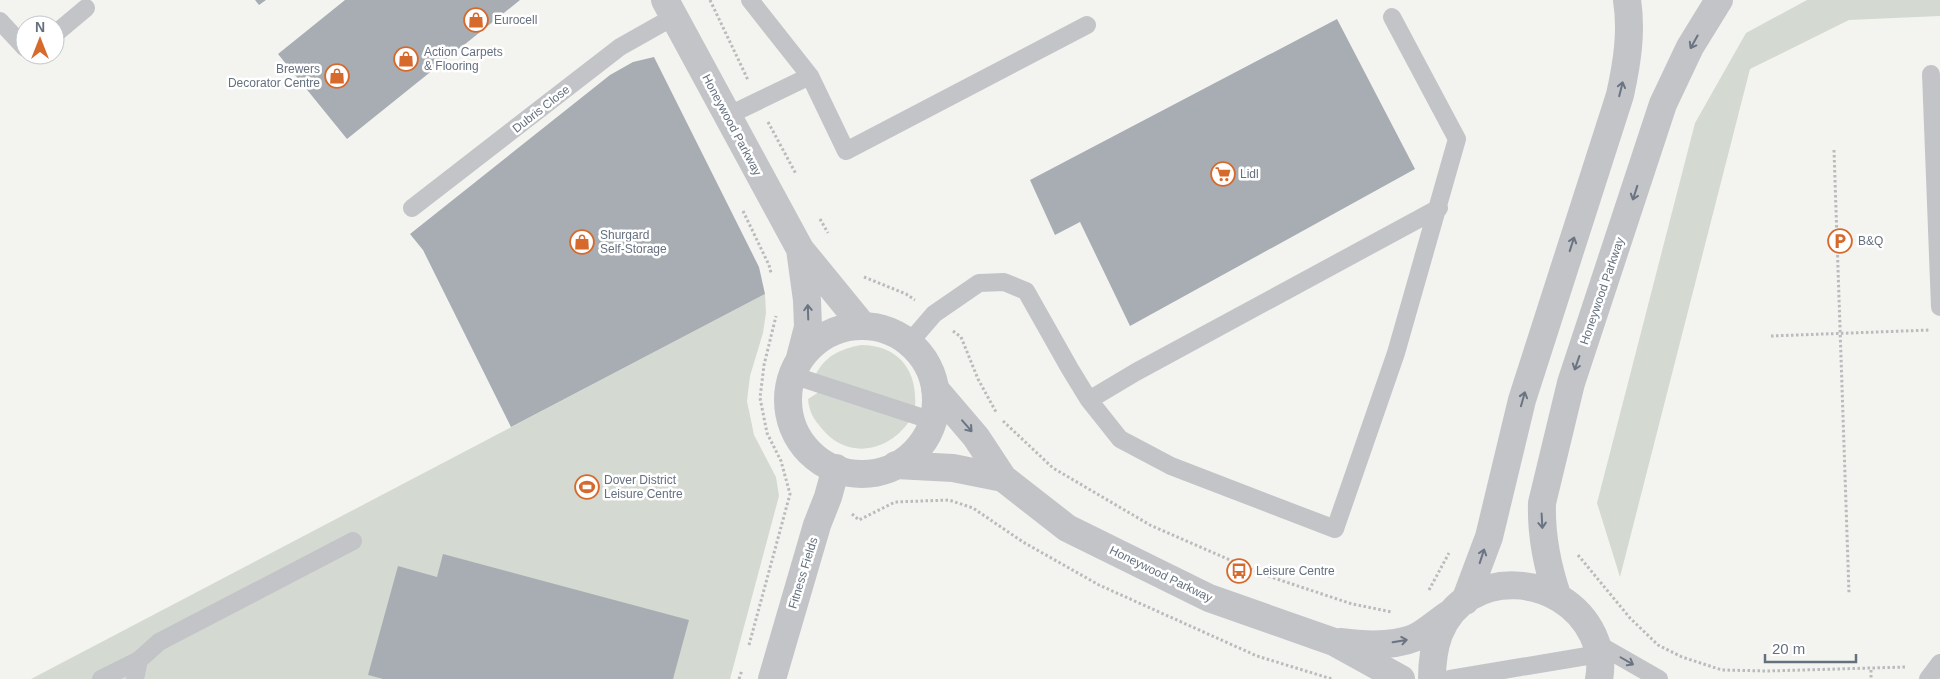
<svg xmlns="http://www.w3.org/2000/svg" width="1940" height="679" viewBox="0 0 1940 679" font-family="Helvetica,sans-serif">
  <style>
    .green { fill: #d4dad1 }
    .building { fill: #a8adb3 }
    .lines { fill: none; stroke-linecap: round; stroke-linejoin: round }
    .path { stroke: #b9bbbd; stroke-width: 3; stroke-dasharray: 2.5 2.5; stroke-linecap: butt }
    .service { stroke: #c2c4c8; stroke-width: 18 }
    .minor { stroke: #c2c4c8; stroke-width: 28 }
    .tertiary { stroke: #c2c4c8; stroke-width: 28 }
    .oneway { stroke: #6a7483 }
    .labels { text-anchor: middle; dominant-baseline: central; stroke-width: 5; stroke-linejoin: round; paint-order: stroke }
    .poi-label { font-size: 12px; fill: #65707f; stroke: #fff; text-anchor: start }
    .street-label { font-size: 12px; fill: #65707f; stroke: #fff }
  </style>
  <rect width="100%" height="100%" fill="#f3f4f0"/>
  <path class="green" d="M1807 0H1940V16L1849 20 1750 69 1620 577 1597 503 1695 123 1746 33Z
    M765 294 766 313 763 333 750 376 747 401 754 435 776 477 779 496 730 679H31Z
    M861 345C898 345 918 370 915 407L816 374C826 355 841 349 861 345Z
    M822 390 912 417C892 451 849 461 823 430 814 420 809 412 808 399Z"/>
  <path class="building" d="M255 0H266L259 5Z
    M345 0H520L347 139 278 54Z
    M1337 19 1415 169 1130 326 1080 222 1055 235 1030 180Z
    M654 57 759 267 765 294 511 427 423 250 410 234 610 75 633 62Z
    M443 554 689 620 673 679H383L368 675 398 566 437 577Z"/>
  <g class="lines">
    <path class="path" d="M710 0 748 80
      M768 122 796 174
      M1834 150 1849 593
      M743 211 769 265 771 273
      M820 219 828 233
      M864 277 906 294 915 300
      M953 331 961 337 978 379 996 412
      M1771 336 1930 330
      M1003 421 1053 468 1150 525 1262 574 1352 604 1392 612
      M852 514 859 520 895 502 949 500 973 508 1023 542 1099 585 1257 656 1332 679
      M1578 555 1630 618 1658 645 1682 657 1722 670 1768 671 1906 667
      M1429 590 1449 553
      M749 645 790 494 781 461 767 433 760 398 764 365 776 316
      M1871 670V679
      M739 679 742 670"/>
    <path class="service" d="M750 0 810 76 846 151 1087 25
      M0 21 25 48
      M55 34 86 8
      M1931 74 1940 307
      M727 116 810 76
      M412 208 620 47 675 16
      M909 343 934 314 979 283 1004 282 1026 291 1070 369 1089 400 1120 439 1171 466 1335 529 1396 353 1457 139 1392 17
      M792 375 933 421
      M1089 400 1136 372 1439 208
      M1596 643 1659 679
      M101 679 139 660
      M135 679 139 660 159 642 353 541
      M1450 679 1599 654
      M1928 679 1940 663"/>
    <path class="minor" d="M772 679 817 525 828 497 836 468"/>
    <path class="tertiary" d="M665 0 800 249 863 326
      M788 400a74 74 0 1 1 148 0a74 74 0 1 1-148 0Z
      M800 358 808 327 807 300 800 249
      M935 389 976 437 1003 478 1067 528 1209 598 1334 642 1401 679
      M896 465 953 468 1003 478
      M1557 595C1547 565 1541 534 1542 503L1571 383 1663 104 1690 47 1719 0
      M1465 601 1489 537 1522 400 1620 95C1627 63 1632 32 1627 0
      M1340 642C1363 645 1392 647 1414 638 1426 633 1438 621 1449 614
      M1432 679C1432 663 1433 650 1439 634 1466 566 1563 572 1593 635 1599 648 1602 664 1599 679"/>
  </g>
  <defs><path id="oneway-shaft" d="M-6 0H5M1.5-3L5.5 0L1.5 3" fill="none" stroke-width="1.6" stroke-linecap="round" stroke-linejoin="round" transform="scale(1.25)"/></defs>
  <g class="oneway">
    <use href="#oneway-shaft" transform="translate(1694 42) rotate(119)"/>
    <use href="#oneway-shaft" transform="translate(1621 89) rotate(-76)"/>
    <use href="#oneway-shaft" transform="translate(1635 193) rotate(108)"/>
    <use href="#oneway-shaft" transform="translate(1572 244) rotate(-72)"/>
    <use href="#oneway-shaft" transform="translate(808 312) rotate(-92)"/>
    <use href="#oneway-shaft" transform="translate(1577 363) rotate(109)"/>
    <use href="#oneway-shaft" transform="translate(1523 399) rotate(-74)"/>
    <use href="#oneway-shaft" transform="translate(967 426) rotate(49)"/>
    <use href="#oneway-shaft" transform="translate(1542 521) rotate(87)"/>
    <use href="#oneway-shaft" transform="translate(1482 556) rotate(-72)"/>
    <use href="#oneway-shaft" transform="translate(1400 641) rotate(-10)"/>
    <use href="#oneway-shaft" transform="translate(1627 661) rotate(30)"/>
  </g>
  <defs>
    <g id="shop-ring" transform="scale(1.25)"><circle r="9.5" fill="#fff" stroke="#d66a2d" stroke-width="1.5"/><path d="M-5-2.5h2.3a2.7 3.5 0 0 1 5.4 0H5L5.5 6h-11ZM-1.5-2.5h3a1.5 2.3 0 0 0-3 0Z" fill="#d66a2d"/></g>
    <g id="supermarket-ring" transform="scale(1.25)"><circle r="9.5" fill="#fff" stroke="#d66a2d" stroke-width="1.5"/><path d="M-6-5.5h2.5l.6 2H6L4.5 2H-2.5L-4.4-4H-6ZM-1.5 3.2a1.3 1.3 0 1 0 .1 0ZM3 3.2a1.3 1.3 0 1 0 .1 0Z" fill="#d66a2d"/></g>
    <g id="parking-ring" transform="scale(1.25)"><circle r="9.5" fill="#fff" stroke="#d66a2d" stroke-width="1.5"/><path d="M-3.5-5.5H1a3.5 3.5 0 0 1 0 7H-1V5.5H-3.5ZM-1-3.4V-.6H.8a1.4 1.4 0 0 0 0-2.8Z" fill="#d66a2d"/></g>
    <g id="stadium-ring" transform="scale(1.25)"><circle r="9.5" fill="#fff" stroke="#d66a2d" stroke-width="1.5"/><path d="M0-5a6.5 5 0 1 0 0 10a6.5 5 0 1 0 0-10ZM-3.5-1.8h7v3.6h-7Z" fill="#d66a2d"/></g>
    <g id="bus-ring" transform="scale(1.25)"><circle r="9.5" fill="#fff" stroke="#d66a2d" stroke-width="1.5"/><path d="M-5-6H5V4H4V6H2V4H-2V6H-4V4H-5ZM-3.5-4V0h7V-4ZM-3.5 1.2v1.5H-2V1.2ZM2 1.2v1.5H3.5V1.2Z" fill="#d66a2d"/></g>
  </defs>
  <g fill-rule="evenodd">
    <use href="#shop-ring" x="476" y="20"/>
    <use href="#shop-ring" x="406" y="59"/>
    <use href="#shop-ring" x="337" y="76"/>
    <use href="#supermarket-ring" x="1223" y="174"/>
    <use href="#parking-ring" x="1840" y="241"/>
    <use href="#shop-ring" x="582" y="242"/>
    <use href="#stadium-ring" x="587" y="487"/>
    <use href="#bus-ring" x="1239" y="571"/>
  </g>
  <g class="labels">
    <g class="poi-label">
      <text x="494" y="20">Eurocell</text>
      <text x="424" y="52">Action Carpets<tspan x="424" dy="14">&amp; Flooring</tspan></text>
      <text x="320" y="69" text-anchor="end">Brewers<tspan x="320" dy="14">Decorator Centre</tspan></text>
      <text x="1240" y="174">Lidl</text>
      <text x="600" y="235">Shurgard<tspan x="600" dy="14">Self-Storage</tspan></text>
      <text x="1858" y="241">B&amp;Q</text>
      <text x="604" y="480">Dover District<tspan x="604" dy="14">Leisure Centre</tspan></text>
      <text x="1256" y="571">Leisure Centre</text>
    </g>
    <g class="street-label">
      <text transform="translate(541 109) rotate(-38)">Dubris Close</text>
      <text transform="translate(732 125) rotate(62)">Honeywood Parkway</text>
      <text transform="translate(1602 291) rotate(-71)">Honeywood Parkway</text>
      <text transform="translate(803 573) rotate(-73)">Fitness Fields</text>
      <text transform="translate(1161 574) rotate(26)">Honeywood Parkway</text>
    </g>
  </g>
  <g transform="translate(40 40)"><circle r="24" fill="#ffffff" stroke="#c1c6cc"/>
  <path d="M0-4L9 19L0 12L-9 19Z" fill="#d66a2d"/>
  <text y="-8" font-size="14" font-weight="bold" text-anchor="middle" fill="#65707f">N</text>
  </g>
  <path d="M1765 654v8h91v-8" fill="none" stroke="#65707f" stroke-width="2.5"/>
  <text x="1772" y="654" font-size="15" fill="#65707f" stroke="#ffffff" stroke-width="4" paint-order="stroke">20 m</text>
</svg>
